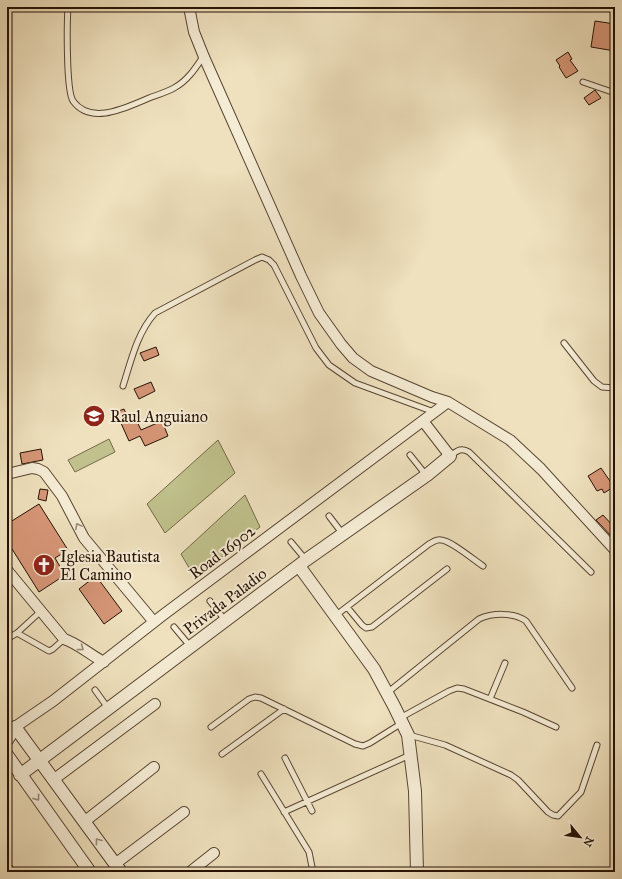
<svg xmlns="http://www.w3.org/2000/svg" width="622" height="879" viewBox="0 0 622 879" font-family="'IM FELL Great Primer',serif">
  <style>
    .green { fill: #c0c18c; stroke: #736948 }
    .building { fill: #d69677; stroke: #261104 }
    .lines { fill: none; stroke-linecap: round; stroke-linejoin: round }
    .service-casing { stroke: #584532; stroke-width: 7 }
    .minor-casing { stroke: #584532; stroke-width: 12 }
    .tertiary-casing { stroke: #584532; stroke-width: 14 }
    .service { stroke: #f5ecd5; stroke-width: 5 }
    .minor { stroke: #f5ecd5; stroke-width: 10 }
    .tertiary { stroke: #f5ecd5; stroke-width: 12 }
    .oneway { stroke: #988977 }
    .labels { text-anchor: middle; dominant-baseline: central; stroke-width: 4; stroke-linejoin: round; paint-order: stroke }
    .poi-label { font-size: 16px; fill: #261104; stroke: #f5ecd5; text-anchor: start }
    .street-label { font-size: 16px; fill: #261104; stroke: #f5ecd5 }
  </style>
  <rect width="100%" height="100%" fill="#efe1be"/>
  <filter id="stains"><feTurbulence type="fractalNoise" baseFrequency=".005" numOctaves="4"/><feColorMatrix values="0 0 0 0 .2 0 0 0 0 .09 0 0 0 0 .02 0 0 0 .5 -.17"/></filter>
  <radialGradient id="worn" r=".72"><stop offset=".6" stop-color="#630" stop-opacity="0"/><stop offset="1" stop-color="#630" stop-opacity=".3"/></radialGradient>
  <path class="green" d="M109 439 115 452 75 472 68 460Z
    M218 440 235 473 165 533 147 504Z
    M245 495 260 527 195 578 181 554Z"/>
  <path class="building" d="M595 21 615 24V51L591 47Z
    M568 52 572 59 570 60 578 71 566 78 559 67 560 66 556 60Z
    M595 90 601 98 589 105 584 98Z
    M156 347 159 355 144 361 140 353Z
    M151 382 155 391 139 399 134 389Z
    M124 409 127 416 133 413 141 430 162 421 168 436 145 446 140 436 129 441 116 412Z
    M41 449 43 460 22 464 20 453Z
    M601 468 612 484 610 485 612 488 604 493 602 489 597 491 588 476Z
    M40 489 48 490 46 501 38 499Z
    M39 504 68 550 55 558 65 575 39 592 7 541V524Z
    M603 515 615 528V540L596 520Z
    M96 576 122 611 104 624 79 589Z"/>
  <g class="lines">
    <g class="service-casing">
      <path id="service" d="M68 7C67 23 66 90 73 101 91 126 127 107 149 98 157 95 167 92 174 88 187 81 195 69 203 57
        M583 82 615 93
        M564 343 594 381 602 387 615 388
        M123 386C131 361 137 333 155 313L255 260 262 257 269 260 274 265 316 348 329 365 355 383 434 412
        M410 455 426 475
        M450 456C457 451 461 447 469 452L591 572
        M329 516 342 533
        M291 542 306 560
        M210 601 225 620
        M347 607 362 625 366 628 372 627 447 569
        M335 616 429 544C433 542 437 539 441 540 450 540 474 560 483 566
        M174 627 190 646
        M17 633 49 651 53 649 64 639
        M7 639 17 633 41 611
        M95 690 108 708
        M387 693 479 619C492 613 514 612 526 621L572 688
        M490 699 505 663
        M400 718 449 691 457 688 464 689 523 712 556 727
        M211 727 249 699 255 697 261 698 355 744 363 746 370 743 402 723
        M409 735 445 745 511 775 518 780 548 812 553 815 558 816 581 792 597 745
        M222 754 284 709
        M285 758 312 811
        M261 774 309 852 313 872
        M284 812 410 755"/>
    </g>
    <g class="minor-casing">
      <path id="minor" d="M189 7 194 32 204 57 301 276 319 313 341 344 353 358 371 371 432 397 448 402 510 440 541 469 615 550
        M423 421 450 456
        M7 474 32 468 38 469 44 472 62 496 84 538 154 622
        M7 570 64 639C79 644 90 655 104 662
        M15 727 53 701 163 615 448 402
        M53 780 155 704
        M84 822 154 767
        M115 864 184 812
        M7 868 10 872
        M190 872 214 853"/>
    </g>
    <g class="tertiary-casing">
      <path id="tertiary" d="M299 566 374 669 394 706 408 735 415 791 417 872
        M7 740 15 727 121 872
        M7 755 90 872
        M20 775 306 560 427 475 450 456"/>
    </g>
    <use href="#service" class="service"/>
    <use href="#minor" class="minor"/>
    <use href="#tertiary" class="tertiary"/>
  </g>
  <defs><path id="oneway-chevron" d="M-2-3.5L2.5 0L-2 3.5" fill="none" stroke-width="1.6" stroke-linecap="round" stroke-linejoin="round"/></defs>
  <g class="oneway">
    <use href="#oneway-chevron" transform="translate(78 526) rotate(-118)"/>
    <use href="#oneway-chevron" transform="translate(81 648) rotate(37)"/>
    <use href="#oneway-chevron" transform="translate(37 798) rotate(54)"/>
    <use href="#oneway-chevron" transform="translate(98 841) rotate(-127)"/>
  </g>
  <defs>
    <g id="school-disc" transform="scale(1.15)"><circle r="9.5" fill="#8f2418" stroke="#f5ecd5"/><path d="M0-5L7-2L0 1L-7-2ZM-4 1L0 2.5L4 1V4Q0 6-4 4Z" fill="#fff"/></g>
    <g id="church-disc" transform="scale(1.15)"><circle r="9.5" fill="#8f2418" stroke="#f5ecd5"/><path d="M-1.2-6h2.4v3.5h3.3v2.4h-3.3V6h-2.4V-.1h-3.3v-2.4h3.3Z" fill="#fff"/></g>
  </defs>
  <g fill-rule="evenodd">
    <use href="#school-disc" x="94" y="416"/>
    <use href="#church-disc" x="44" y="565"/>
  </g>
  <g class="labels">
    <g class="poi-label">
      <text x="110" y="416">Raul Anguiano</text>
      <text x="60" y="556">Iglesia Bautista<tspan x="60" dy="18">El Camino</tspan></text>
    </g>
    <g class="street-label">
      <text transform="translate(222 552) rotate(-37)">Road 16902</text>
      <text transform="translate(225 601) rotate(-37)">Privada Paladio</text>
    </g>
  </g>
  <rect width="622" height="879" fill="none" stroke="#efe1be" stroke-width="24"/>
  <rect x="8" y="8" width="606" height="863" fill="none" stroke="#261104" stroke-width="2"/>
  <rect x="12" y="12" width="598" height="855" fill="none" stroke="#261104"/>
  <g transform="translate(580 837) rotate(119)" stroke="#f5ecd5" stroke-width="3" paint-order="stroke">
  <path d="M0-3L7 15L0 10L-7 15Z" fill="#261104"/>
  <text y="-6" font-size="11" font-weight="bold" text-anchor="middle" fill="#261104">N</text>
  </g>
  <rect width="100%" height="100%" filter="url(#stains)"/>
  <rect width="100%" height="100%" fill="url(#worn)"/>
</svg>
